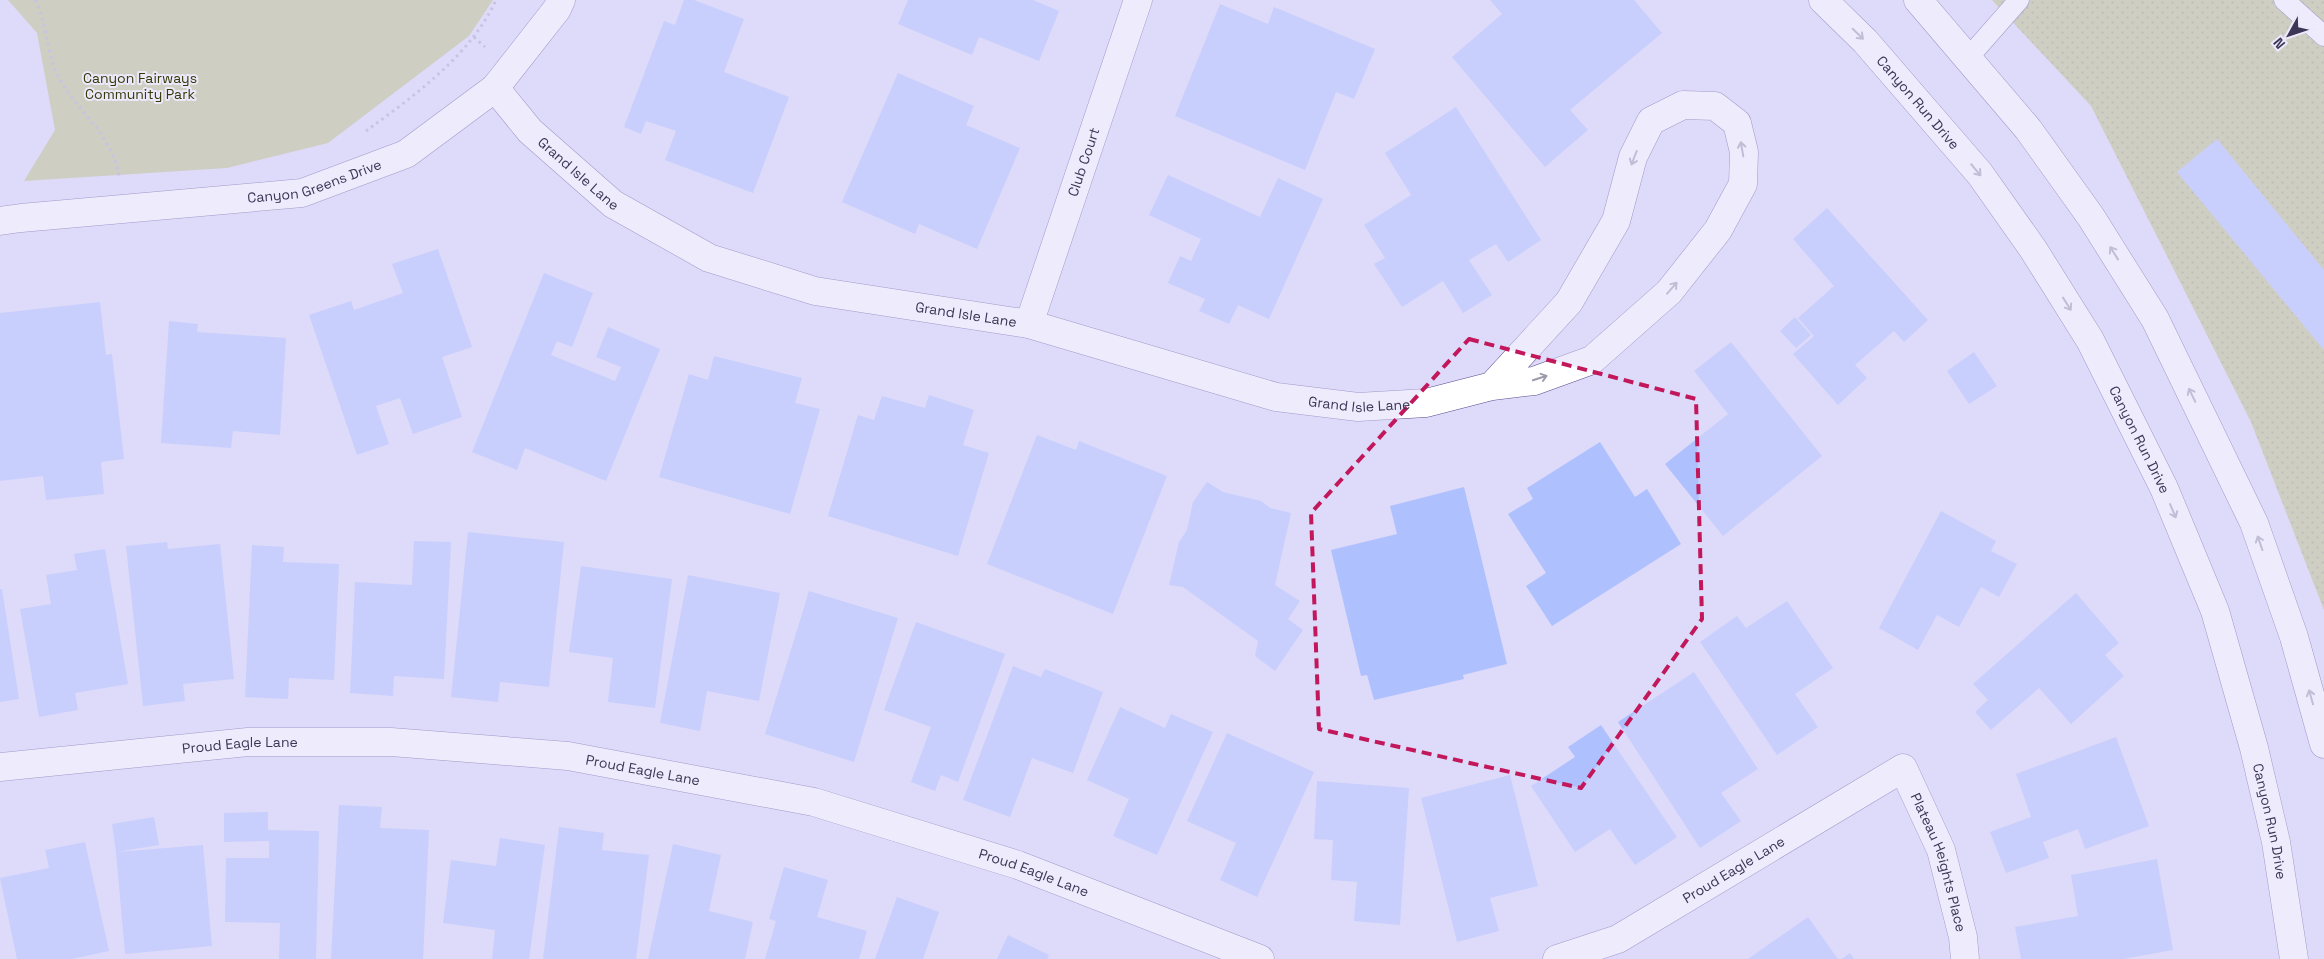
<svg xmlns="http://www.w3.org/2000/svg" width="2324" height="959" viewBox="0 0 2324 959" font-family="'Space Grotesk',sans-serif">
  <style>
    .grass { fill: url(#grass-dots) }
    .park { fill: #bbbe80 }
    .building { fill: #aec1fe }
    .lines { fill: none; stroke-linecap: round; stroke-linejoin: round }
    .service-casing { stroke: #594b90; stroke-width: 21 }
    .minor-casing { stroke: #594b90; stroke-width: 29 }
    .tertiary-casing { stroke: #594b90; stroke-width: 29 }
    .path { stroke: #aba7c7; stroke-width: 3; stroke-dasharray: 2.5 4; stroke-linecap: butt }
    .service { stroke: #fff; stroke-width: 20 }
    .minor { stroke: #fff; stroke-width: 28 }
    .tertiary { stroke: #fff; stroke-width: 28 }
    .oneway { stroke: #9e9aaa }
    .marked { fill: none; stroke: #c2185b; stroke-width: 4; stroke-dasharray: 10 6; stroke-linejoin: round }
    .labels { text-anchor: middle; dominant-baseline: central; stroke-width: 4; stroke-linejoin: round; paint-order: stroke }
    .park-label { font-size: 14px; fill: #383907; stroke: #ebe9fa }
    .street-label { font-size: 14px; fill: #3c3656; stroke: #ebe9fa }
  </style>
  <defs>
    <pattern id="grass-dots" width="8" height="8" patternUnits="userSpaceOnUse" patternTransform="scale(1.25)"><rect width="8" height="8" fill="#bbbe80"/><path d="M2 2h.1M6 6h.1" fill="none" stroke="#999b6c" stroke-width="1.8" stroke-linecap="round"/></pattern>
  </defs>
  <rect width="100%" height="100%" fill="#dedafa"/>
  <path class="grass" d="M1992 0H2324V610L2251 422 2091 106Z"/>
  <path class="park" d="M8 0H493L469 36 328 143 227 168 24 181 55 130 37 33Z"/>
  <path class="building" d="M684 0H694L744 19 724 72 789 97 753 193 665 160 676 131 646 121 641 134 624 127 664 21 675 25Z
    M908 0H1033L1059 11 1039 61 979 37 972 55 898 24Z
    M1490 0H1634L1662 33 1570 110 1588 130 1545 167 1452 57 1502 14Z
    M1220 4 1268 24 1274 7 1375 49 1354 99 1336 92 1305 170 1175 116Z
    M898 73 974 106 966 125 1020 148 977 249 919 224 915 234 842 202Z
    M1456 107 1541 240 1508 262 1496 244 1469 260 1492 295 1463 313 1443 281 1402 307 1374 264 1385 258 1364 225 1411 195 1385 153Z
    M2217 139 2324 270V350L2177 172Z
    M1168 175 1260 217 1278 178 1323 199 1269 319 1238 305 1229 324 1199 311 1205 299 1168 283 1180 256 1191 261 1201 239 1149 215Z
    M1827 208 1928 320 1904 342 1894 331 1855 365 1867 378 1838 405 1793 354 1814 336 1798 318 1834 286 1793 239Z
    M438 249 472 347 442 357 462 417 413 434 400 398 376 406 389 444 357 455 309 315 351 301 354 310 403 293 392 264Z
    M544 273 593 293 572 347 557 341 551 355 615 381 621 367 596 357 608 327 660 349 606 481 525 448 517 470 472 452Z
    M100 302 106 355 112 354 124 459 101 462 104 494 46 500 43 476 0 481V313Z
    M1795 317 1811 335 1796 348 1780 331Z
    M169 321 198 324 197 332 286 338 280 435 233 431 231 448 161 443Z
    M1731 342 1822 456 1723 536 1665 464 1728 414 1694 371Z
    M1974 352 1997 386 1969 404 1947 371Z
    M714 356 802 378 795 403 820 409 790 514 659 477 689 374 708 380Z
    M929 395 974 410 963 445 989 453 958 556 828 516 858 415 874 420 882 396 925 408Z
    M1037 435 1076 450 1079 441 1167 476 1113 614 987 564Z
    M1600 442 1635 497 1647 489 1681 544 1552 626 1526 586 1546 573 1508 514 1533 499 1527 488Z
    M1207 482 1223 492 1261 501 1270 508 1291 513 1275 585 1300 601 1288 619 1303 630 1275 671 1255 656 1258 641 1183 587 1169 585 1179 542 1187 530 1193 502Z
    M1464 487 1507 664 1463 675 1464 679 1374 700 1367 675 1361 676 1331 550 1397 534 1390 506Z
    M1941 511 1996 541 1991 551 2017 564 1999 597 1981 587 1959 627 1937 615 1918 650 1879 628Z
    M468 532 564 542 549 687 500 682 498 702 451 697Z
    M414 541 451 542 444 679 394 676 393 696 350 693 355 582 412 585Z
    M167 542 168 549 220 544 234 679 183 684 185 701 143 706 126 546Z
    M252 545 284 547 283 562 339 564 334 680 289 678 288 699 245 697Z
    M105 549 128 684 75 693 78 710 39 717 20 609 51 604 46 575 77 570 74 554Z
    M581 566 672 579 655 708 608 702 613 658 569 652Z
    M688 575 780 593 759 701 707 691 700 731 660 723Z
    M0 589H2L19 699 0 702Z
    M809 591 898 618 854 762 765 734Z
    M2076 593 2119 643 2105 655 2124 676 2071 724 2039 688 1991 730 1975 712 1988 700 1973 684Z
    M1787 601 1833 668 1795 694 1818 727 1777 755 1700 642 1737 616 1746 628Z
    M916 622 1005 654 958 782 941 775 935 791 911 782 931 727 884 710Z
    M1013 666 1041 677 1045 669 1103 692 1073 773 1032 758 1010 817 963 800Z
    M1694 672 1758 769 1721 793 1741 821 1700 848 1618 722Z
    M1120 707 1165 728 1171 714 1213 732 1157 855 1113 836 1129 799 1087 780Z
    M1601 725 1677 837 1635 865 1610 829 1575 852 1531 786 1575 757 1568 747Z
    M1227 733 1314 772 1257 897 1220 880 1236 843 1187 821Z
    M2116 737 2149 826 2085 849 2078 829 2043 842 2049 858 2006 873 1990 832 2031 817 2016 774Z
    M1510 775 1538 886 1490 898 1499 931 1457 942 1421 798Z
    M1317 781 1409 788 1400 925 1354 921 1357 882 1331 880 1333 840 1314 839Z
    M339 805 382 807 380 828 429 830 423 959H331Z
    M268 812V830L319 831 316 959H279L280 923 225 922 226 858H269V841L224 842V813Z
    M154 817 159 845 116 852 112 824Z
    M559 827 604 833 602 850 649 855 636 959H543Z
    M500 838 545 845 529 959H492L495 930 443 923 451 860 496 866Z
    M85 842 109 951 72 959H17L0 878 49 868 45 850Z
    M673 844 721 855 709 911 753 922 745 959H648Z
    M203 845 212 946 125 954 116 852Z
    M2157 859 2173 950 2123 959H2021L2015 927 2078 916 2071 875Z
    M784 867 828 880 817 917 867 931 859 959H765L776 921 769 919Z
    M897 897 939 912 923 959H875Z
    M1808 917 1838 959H1748Z
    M1008 935 1049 955 1047 959H997Z
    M1850 953 1854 959H1842Z"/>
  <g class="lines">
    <g class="service-casing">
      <path id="service" d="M2284 0 2324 36
        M1968 58 2019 0"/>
    </g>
    <g class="minor-casing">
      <g id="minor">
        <path id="s1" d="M495 88 530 131 613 204 709 258 815 291 1029 324 1276 397 1358 407 1426 403 1492 386 1534 381 1592 360 1669 292 1718 230 1743 184 1744 152 1737 123 1715 106 1683 105 1651 121 1633 157 1616 221 1569 302 1492 386"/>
        <path id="s2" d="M0 221 21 218 302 193 406 154 495 88 557 9 561 0"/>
        <path id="s3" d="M1029 324 1138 0"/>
        <path id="s4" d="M0 767 248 742H391L568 756 814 802 1018 865 1260 959"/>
        <path id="s5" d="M1557 959 1618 939 1903 768 1941 850 1963 937 1965 959"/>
      </g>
    </g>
    <g class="tertiary-casing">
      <g id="tertiary">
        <path id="s6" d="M1823 0 1865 41 1980 174 2033 249 2090 340 2164 488 2215 611 2254 748 2276 842 2294 959"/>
        <path d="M1918 0 2028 129 2091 217 2155 319 2254 523 2294 637 2324 744"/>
      </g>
    </g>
    <path class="path" d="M35 0C47 21 46 51 57 74 75 110 113 135 119 176
      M474 37 485 47
      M366 131C414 96 471 55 496 0"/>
    <use href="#service" class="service"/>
    <use href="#minor" class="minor"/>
    <use href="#tertiary" class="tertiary"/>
  </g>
  <defs><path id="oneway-shaft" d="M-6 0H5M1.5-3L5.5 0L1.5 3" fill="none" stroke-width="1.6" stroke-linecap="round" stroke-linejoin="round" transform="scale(1.25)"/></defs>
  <g class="oneway">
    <use href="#oneway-shaft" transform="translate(1858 34) rotate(44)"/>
    <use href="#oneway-shaft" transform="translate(1742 149) rotate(-100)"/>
    <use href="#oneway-shaft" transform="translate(1634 158) rotate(111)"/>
    <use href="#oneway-shaft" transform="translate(1976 170) rotate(50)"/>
    <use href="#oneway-shaft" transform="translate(2114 253) rotate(-122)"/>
    <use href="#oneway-shaft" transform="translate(1672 288) rotate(-49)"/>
    <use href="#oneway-shaft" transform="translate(2067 304) rotate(58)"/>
    <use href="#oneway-shaft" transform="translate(1540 378) rotate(-18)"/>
    <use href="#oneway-shaft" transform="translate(2192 395) rotate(-116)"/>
    <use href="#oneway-shaft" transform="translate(2173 511) rotate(67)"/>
    <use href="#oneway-shaft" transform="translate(2260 543) rotate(-109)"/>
    <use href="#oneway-shaft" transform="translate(2311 697) rotate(-106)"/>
  </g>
  <path d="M0 0H2324V959H0ZM1469 339 1696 399 1702 619 1581 788 1319 729 1311 513Z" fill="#dedafa" fill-opacity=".55" fill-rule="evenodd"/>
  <path class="marked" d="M1469 339 1696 399 1702 619 1581 788 1319 729 1311 513Z"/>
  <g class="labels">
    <g class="park-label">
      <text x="140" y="78">Canyon Fairways<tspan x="140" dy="16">Community Park</tspan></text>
    </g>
    <g class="street-label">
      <text stroke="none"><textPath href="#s6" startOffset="140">Canyon Run Drive</textPath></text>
      <text stroke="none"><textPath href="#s3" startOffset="171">Club Court</textPath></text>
      <text stroke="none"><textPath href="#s1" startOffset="120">Grand Isle Lane</textPath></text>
      <text stroke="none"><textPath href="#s2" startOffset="318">Canyon Greens Drive</textPath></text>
      <text stroke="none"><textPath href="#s1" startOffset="540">Grand Isle Lane</textPath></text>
      <text stroke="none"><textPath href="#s1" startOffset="945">Grand Isle Lane</textPath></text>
      <text stroke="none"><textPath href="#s6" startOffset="545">Canyon Run Drive</textPath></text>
      <text stroke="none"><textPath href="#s4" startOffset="241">Proud Eagle Lane</textPath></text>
      <text stroke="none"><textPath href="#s4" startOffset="646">Proud Eagle Lane</textPath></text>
      <text stroke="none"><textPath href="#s6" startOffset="950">Canyon Run Drive</textPath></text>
      <text stroke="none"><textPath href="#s5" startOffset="498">Plateau Heights Place</textPath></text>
      <text stroke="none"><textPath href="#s5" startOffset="199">Proud Eagle Lane</textPath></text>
      <text stroke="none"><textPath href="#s4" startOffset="1051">Proud Eagle Lane</textPath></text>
    </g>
  </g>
  <g transform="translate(2289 35) rotate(230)" stroke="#ebe9fa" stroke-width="4" paint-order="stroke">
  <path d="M0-4L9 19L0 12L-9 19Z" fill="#3c3656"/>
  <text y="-8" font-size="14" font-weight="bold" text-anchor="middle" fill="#3c3656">N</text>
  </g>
</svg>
